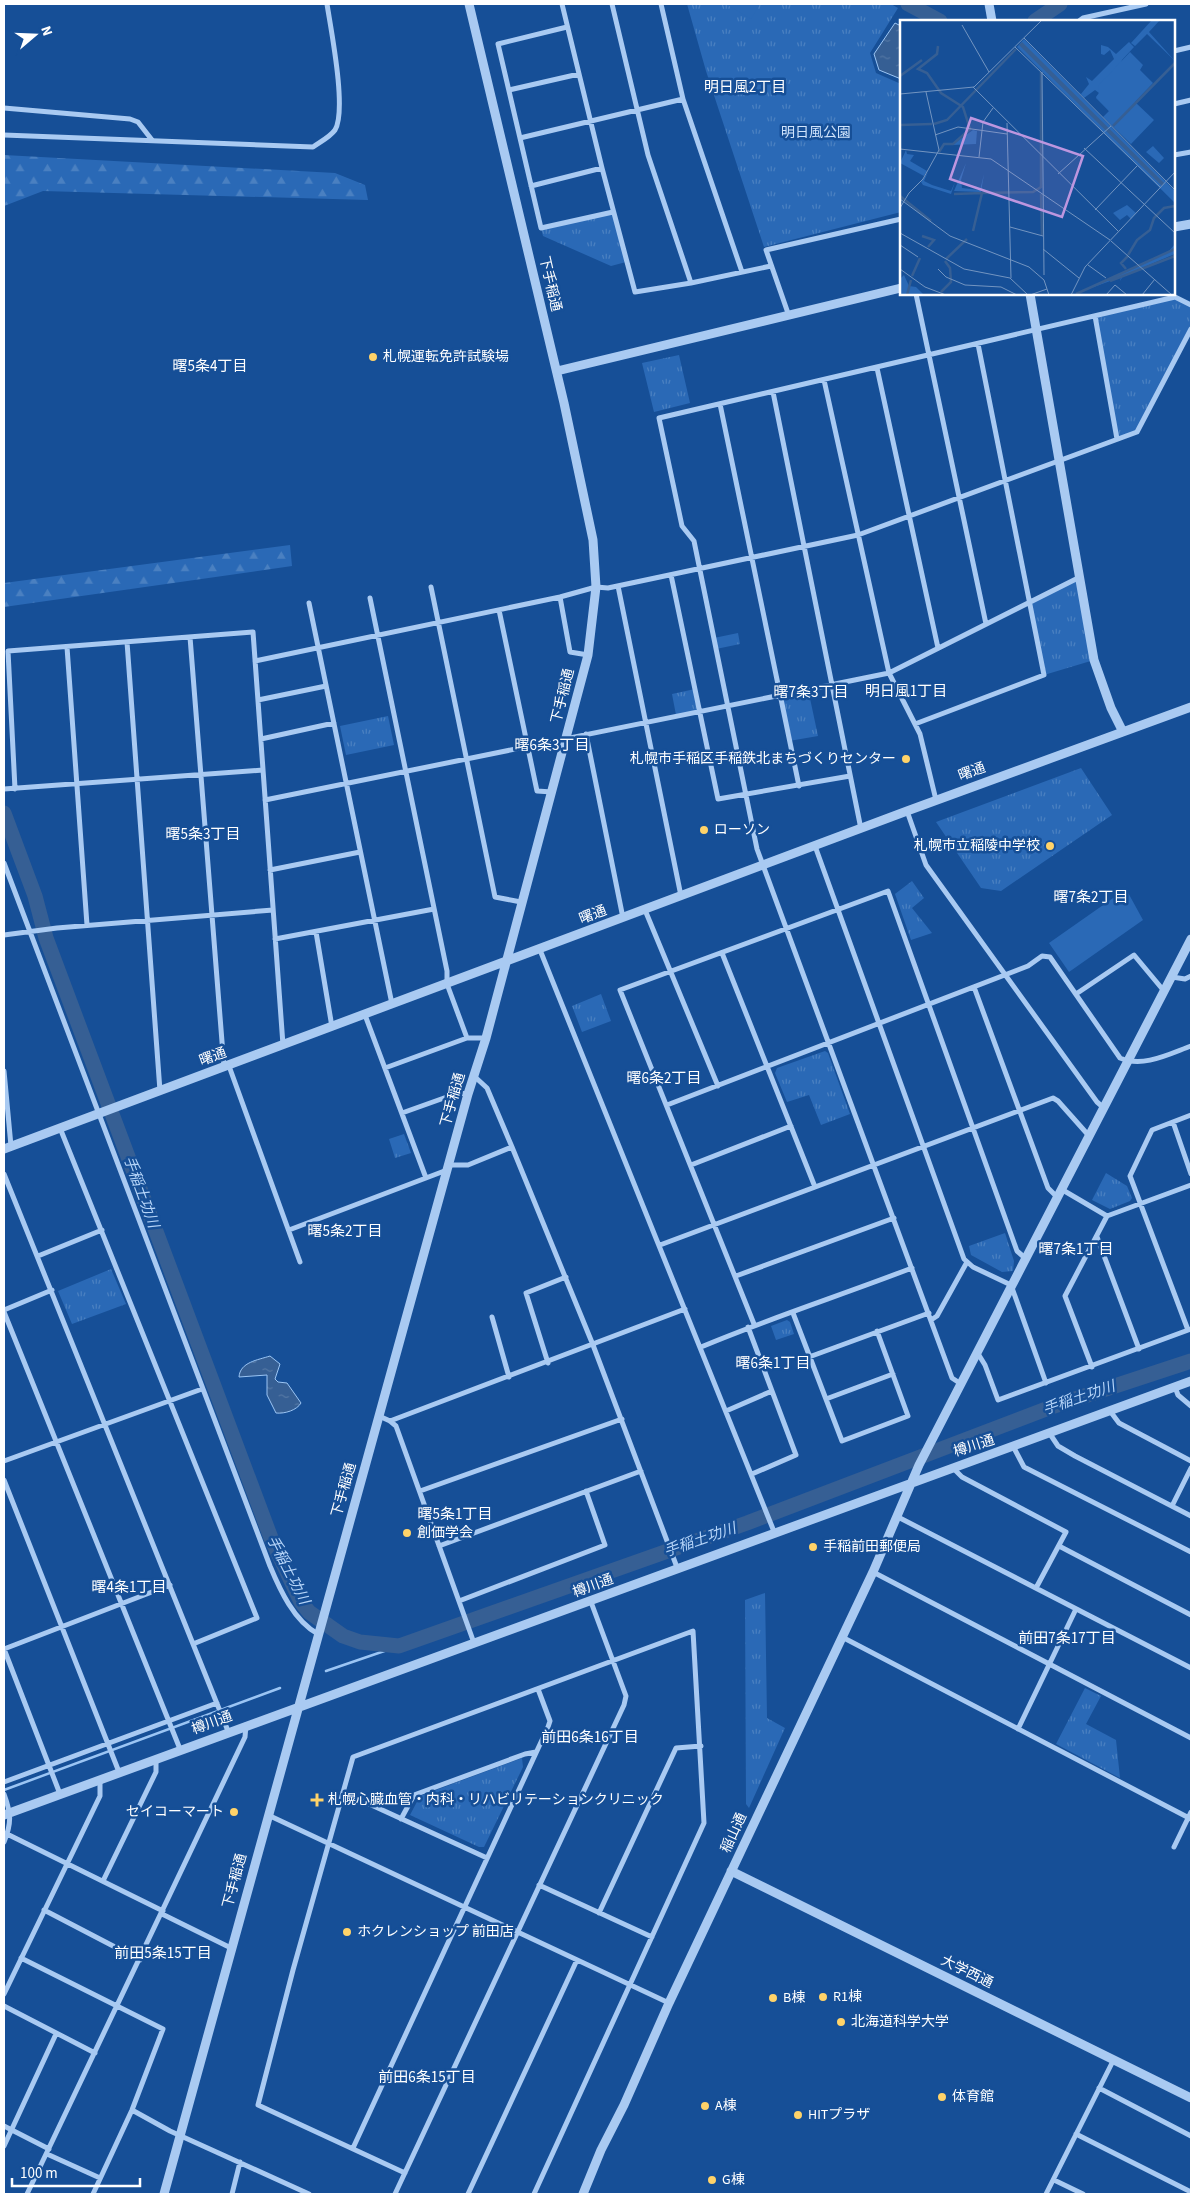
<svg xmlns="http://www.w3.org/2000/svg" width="1195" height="2198" viewBox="0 0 1195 2198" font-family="'Source Sans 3','Noto Sans JP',sans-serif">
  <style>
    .forest { fill: url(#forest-firs) }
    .park { fill: url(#park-tufts) }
    .garden { fill: #2a69b6 }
    .water { fill: url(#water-ripples); stroke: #9bc5f4 }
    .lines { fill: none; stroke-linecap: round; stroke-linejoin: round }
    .stream { stroke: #9bc5f4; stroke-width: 2.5 }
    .river { stroke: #365f94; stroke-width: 15 }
    .minor { stroke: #a9caf2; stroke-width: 5 }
    .tertiary { stroke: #a9caf2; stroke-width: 9 }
    .poi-dot { fill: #ffd369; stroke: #164f97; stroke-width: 2 }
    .labels { text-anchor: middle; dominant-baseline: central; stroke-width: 5; stroke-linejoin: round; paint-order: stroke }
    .park-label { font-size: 14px; fill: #d0e4fc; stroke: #164f97 }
    .street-label { font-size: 14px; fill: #fff; stroke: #164f97 }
    .poi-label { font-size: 14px; fill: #fff; stroke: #164f97; text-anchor: start }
    .neighbourhood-label { font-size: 15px; fill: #fff; stroke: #164f97 }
    .water-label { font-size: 15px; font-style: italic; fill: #b5d4f8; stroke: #164f97 }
    .inset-river { fill: none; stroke: #365f94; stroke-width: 2.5 }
    .inset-road { fill: none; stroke: #7395c1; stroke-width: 1 }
    .view { fill: #bd96df; fill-opacity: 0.15; stroke: #bd96df; stroke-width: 2.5 }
    .inset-edge { fill: none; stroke: #fff; stroke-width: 2.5 }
  </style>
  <defs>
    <pattern id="forest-firs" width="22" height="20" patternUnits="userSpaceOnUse" patternTransform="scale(1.25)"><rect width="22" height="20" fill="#2a69b6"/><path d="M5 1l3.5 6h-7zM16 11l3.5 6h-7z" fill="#4a80c1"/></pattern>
    <pattern id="park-tufts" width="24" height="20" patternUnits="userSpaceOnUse" patternTransform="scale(1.25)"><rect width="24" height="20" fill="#2a69b6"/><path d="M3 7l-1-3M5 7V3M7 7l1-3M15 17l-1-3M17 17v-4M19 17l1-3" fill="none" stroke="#4a80c1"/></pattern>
    <pattern id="water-ripples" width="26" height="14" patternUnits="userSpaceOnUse" patternTransform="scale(1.25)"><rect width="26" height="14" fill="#365f94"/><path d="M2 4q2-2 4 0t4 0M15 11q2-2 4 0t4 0" fill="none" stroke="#5477a4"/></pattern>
  </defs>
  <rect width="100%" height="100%" fill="#164f97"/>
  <path class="forest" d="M4 155 335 173 365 185 368 200 43 191 4 206Z
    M290 545 292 566 4 607V583Z"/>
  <path class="park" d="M687 4H891L898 8 870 53 876 73 901 84V212L764 247 706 71Z
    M613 212 626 262 611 266 543 236 541 228Z
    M1175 297 1191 305V329L1137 432 1117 439 1095 316Z
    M679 355 690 403 654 412 642 363Z
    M1080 577 1094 660 1044 675 1030 602Z
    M738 633 740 644 716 649 714 638Z
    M695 689 699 711 676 715 672 694Z
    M808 689 818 736 789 741 779 694Z
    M388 716 394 745 346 755 340 726Z
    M1081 768 1112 815 1001 891 981 888 936 822Z
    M912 881 924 898 912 908 932 933 911 940 895 894Z
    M601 994 611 1021 582 1032 572 1006Z
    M825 1051 828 1053 850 1114 821 1125 809 1095 787 1102 775 1073 777 1068Z
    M404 1134 411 1153 395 1158 389 1139Z
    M1106 1173 1127 1186 1132 1198 1130 1201 1110 1209 1092 1200Z
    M1005 1233 1014 1261 1013 1271 1002 1272 971 1255 969 1246Z
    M111 1269 126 1304 72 1324 58 1291Z
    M787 1320 790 1322 794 1334 776 1340 771 1326Z
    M765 1593 767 1718 785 1728 749 1808 746 1804 745 1600Z
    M1085 1688 1101 1696 1086 1724 1116 1740 1120 1778 1056 1744Z
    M522 1758 523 1767 484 1847H479L410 1815 420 1796Z"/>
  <path class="garden" d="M726 4H760L751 19Z
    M1126 889 1143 920 1069 972 1049 943Z"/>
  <path class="water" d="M895 23 901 26V79L879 70 874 54Z
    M270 1356 280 1364 275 1379 278 1382 287 1383 301 1403C297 1410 285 1414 276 1413L267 1395V1375L239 1377C240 1362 258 1360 270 1356Z"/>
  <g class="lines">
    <path class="stream" d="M326 1671 399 1646
      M4 1790 280 1688"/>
    <path class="river" d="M908 4 940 21
      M1035 21 1060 4
      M4 813 35 896 46 938 271 1538 301 1602 309 1612 343 1636 360 1642 399 1646 747 1523 1054 1406 1191 1361"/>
    <path class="minor" d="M562 4 602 168 635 292 691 283 771 266
      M612 4 648 155 691 283
      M661 4 683 99 742 272
      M1079 21 1083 18 1146 4
      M567 27 498 44 541 228 613 212
      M1174 51 1191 47
      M509 90 579 74
      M1174 104 1191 100
      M4 108 130 119 138 122 152 140
      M4 135 313 147C320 142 330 137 335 130 347 110 331 30 327 4
      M520 138 683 99
      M1174 155 1191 152
      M531 186 602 168
      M916 294 986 624
      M789 316 766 250 901 219
      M1095 316 1117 439
      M877 368 938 648
      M824 380 889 673 920 734 936 800
      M773 392 861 829
      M720 404 799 786
      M671 575 718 799 850 776
      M618 586 681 896
      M431 587 495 897 521 902
      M560 597 570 652 588 655
      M370 598 447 971V984L467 1038
      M309 603 392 1004
      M499 610 537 791 552 792
      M190 637 224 1067
      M127 642 160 1091
      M67 647 87 925
      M255 661 560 597 596 587 608 588 858 535 1137 432 1191 329
      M258 700 326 686
      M915 724 1044 675 978 344
      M586 734 623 918
      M261 739 334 723
      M4 789 263 770
      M15 789 8 651 253 632 283 1045
      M265 800 889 673 1080 577
      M907 811 926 865 1097 1102 1104 1108
      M815 846 964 1259 973 1267 1011 1285 1046 1383
      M4 863 270 1566C280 1590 294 1621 318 1634
      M270 870 360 852
      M645 910 718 1086
      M316 932 332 1027
      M4 935 57 928 273 910
      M275 939 434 909
      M540 950 775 1534
      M722 953 815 1187
      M1172 977 1185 979 1191 976
      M974 987 1048 1188 1057 1197
      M1076 994 1134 955 1164 991
      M365 1015 426 1178
      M229 1066 300 1262
      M385 1068 467 1038H486
      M4 1071 11 1146
      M474 1076 487 1088 512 1147 593 1345 678 1570
      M667 1105 1028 966 1042 956 1050 957 1120 1058C1143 1068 1169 1054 1191 1046
      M402 1113 458 1093 468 1094
      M1173 1122 1191 1174
      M60 1128 257 1618 193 1644
      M449 1165H468L512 1147
      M691 1165 791 1126
      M4 1174 228 1731
      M1061 1189 1107 1216
      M289 1230 447 1170
      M1097 1237 1139 1349
      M660 1245 1053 1098 1058 1101 1090 1137
      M38 1256 102 1230
      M736 1276 894 1218
      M4 1310 52 1290
      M4 1312 180 1749
      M793 1313 842 1441 908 1416 877 1331
      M492 1317 509 1377
      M931 1320 937 1316 967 1262
      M754 1324 620 990 888 891 1017 1251 1025 1258
      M748 1327 796 1455 752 1474
      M1188 1330 1130 1176 1152 1130 1191 1115
      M701 1347C770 1318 842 1295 912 1268
      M977 1352 985 1365 998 1400 1191 1329
      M809 1357 929 1313
      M548 1363 526 1293 566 1277
      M1092 1367 1065 1296 1107 1216 1191 1185
      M961 1384 952 1378 757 849 694 541 682 526 659 418 1175 297 1191 305
      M1175 1387 1178 1395 1191 1406
      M826 1399 893 1374
      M726 1411 772 1391
      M1110 1411 1119 1423 1191 1461
      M379 1416 390 1421 396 1426 474 1643
      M390 1421 685 1309
      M1050 1434 1058 1446 1075 1456 1191 1516
      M1014 1448 1024 1467 1191 1552
      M4 1461 202 1389
      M953 1468 962 1477 1066 1532 1036 1588
      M4 1480 119 1772
      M420 1491 622 1419
      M1172 1506 1191 1468
      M896 1516 1191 1668
      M439 1546 641 1471
      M1059 1546 1191 1615
      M873 1572 1191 1738
      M459 1601 605 1545 586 1491
      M842 1637 1191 1819
      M4 1649 170 1585
      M4 1649 60 1794
      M1018 1729 1076 1609
      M4 1782 217 1703
      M343 1792 487 1858
      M4 1794C11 1813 12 1823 4 1842
      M268 1815 669 2003
      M401 1819 414 1795 525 1754 536 1752
      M7 1834 163 1911
      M1174 1847 1191 1812
      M103 1881 156 1772V1759
      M539 1885 652 1937
      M44 1910 140 1960
      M599 1913 676 1748 701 1746
      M162 1914 231 1948
      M21 1958 163 2029 132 2110 93 2194
      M4 1994 100 1796V1779
      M4 2006 95 2053
      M1099 2088 1191 2136
      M132 2110 170 2131 309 2194
      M4 2126 49 2149
      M1076 2134 1191 2192
      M4 2146 56 2034
      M353 2148 548 1727 550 1721 538 1689
      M47 2154 100 2178
      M405 2173 258 2105 293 1970 353 1757 693 1631 704 1823 534 2194
      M1054 2180 1083 2194
      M27 2194 245 1737 246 1725
      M232 2194 240 2162
      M395 2194 624 1705 626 1696 591 1602
      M468 2194 577 1960
      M1046 2194 1114 2059"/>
    <path class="tertiary" d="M989 4 992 21
      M1174 227 1191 224
      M1030 294 1094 660 1111 708 1123 732
      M557 371 901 288
      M4 1149 907 811 1191 707
      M4 1815 1191 1381
      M731 1871 1191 2098
      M164 2194 468 1094 486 1038 588 655 596 587 593 540 564 403 469 4
      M583 2194 601 2150 624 2105 669 2003 873 1572 919 1465 1191 939"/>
  </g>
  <g class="poi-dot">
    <circle cx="373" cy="357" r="5"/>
    <circle cx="906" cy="759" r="5"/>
    <circle cx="704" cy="830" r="5"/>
    <circle cx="1050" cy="846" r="5"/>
    <circle cx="407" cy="1533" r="5"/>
    <circle cx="813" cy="1547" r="5"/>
    <path d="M314.5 1792.5h5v5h5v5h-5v5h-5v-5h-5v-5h5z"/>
    <circle cx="234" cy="1812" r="5"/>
    <circle cx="347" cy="1932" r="5"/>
    <circle cx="823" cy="1997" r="5"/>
    <circle cx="773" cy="1998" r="5"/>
    <circle cx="841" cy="2022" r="5"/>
    <circle cx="942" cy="2097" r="5"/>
    <circle cx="705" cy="2106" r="5"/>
    <circle cx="798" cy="2115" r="5"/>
    <circle cx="712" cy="2180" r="5"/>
  </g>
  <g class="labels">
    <g class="park-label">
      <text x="816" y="133">明日風公園</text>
    </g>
    <g class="street-label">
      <text transform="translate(550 284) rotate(77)">下手稲通</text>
      <text transform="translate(563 696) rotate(-76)">下手稲通</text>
      <text transform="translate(972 772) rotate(-20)">曙通</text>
      <text transform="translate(593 915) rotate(-21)">曙通</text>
      <text transform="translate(213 1057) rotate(-20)">曙通</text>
      <text transform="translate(453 1100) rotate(-74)">下手稲通</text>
      <text transform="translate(974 1446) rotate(-18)">樽川通</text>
      <text transform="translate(344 1490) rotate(-74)">下手稲通</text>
      <text transform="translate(593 1586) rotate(-20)">樽川通</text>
      <text transform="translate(212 1723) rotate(-20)">樽川通</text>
      <text transform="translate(734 1833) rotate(-65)">稲山通</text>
      <text transform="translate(235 1881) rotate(-75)">下手稲通</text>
      <text transform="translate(967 1972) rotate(26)">大学西通</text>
    </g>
    <g class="poi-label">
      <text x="383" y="357">札幌運転免許試験場</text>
      <text x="896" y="759" text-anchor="end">札幌市手稲区手稲鉄北まちづくりセンター</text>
      <text x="714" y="830">ローソン</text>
      <text x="1040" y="846" text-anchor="end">札幌市立稲陵中学校</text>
      <text x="417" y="1533">創価学会</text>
      <text x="823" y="1547">手稲前田郵便局</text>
      <text x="328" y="1800">札幌心臓血管・内科・リハビリテーションクリニック</text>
      <text x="224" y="1812" text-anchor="end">セイコーマート</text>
      <text x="357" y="1932">ホクレンショップ 前田店</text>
      <text x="833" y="1997">R1棟</text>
      <text x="783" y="1998">B棟</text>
      <text x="851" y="2022">北海道科学大学</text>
      <text x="952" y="2097">体育館</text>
      <text x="715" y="2106">A棟</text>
      <text x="808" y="2115">HITプラザ</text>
      <text x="722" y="2180">G棟</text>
    </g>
    <g class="neighbourhood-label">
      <text x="745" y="87">明日風2丁目</text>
      <text x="210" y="366">曙5条4丁目</text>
      <text x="906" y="691">明日風1丁目</text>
      <text x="811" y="692">曙7条3丁目</text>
      <text x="552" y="745">曙6条3丁目</text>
      <text x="203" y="834">曙5条3丁目</text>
      <text x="1091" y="897">曙7条2丁目</text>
      <text x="664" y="1078">曙6条2丁目</text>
      <text x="345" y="1231">曙5条2丁目</text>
      <text x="1076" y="1249">曙7条1丁目</text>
      <text x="773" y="1363">曙6条1丁目</text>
      <text x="455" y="1514">曙5条1丁目</text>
      <text x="129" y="1587">曙4条1丁目</text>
      <text x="1067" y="1638">前田7条17丁目</text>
      <text x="590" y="1737">前田6条16丁目</text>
      <text x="163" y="1953">前田5条15丁目</text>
      <text x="427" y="2077">前田6条15丁目</text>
    </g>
    <g class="water-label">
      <text transform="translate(141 1192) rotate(70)">手稲土功川</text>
      <text transform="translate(1079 1398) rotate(-19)">手稲土功川</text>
      <text transform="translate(700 1540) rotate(-19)">手稲土功川</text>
      <text transform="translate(288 1570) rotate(63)">手稲土功川</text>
    </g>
  </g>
  <g transform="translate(900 20)">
    <rect width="275" height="275" fill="#164f97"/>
    <path d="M252 0H260L249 12 275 41 247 14 235 26 231 23ZM229 22 234 27 222 40 210 92 196 78 199 73 195 70 184 78 177 70 181 74 189 64 186 57 192 61 214 39 210 30 204 35 201 34V25L208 27 216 34ZM66 143 61 160 62 168 80 170 84 154 81 172 54 171ZM4 255 9 266 16 267 24 275H0V259Z" fill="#2a69b6"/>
    <path d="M124 19 275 171V183L117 27ZM230 32 243 45 240 50 253 63 235 82 254 100 231 124 203 97 209 91 196 77 199 73 198 66ZM73 110 77 111 76 124 52 125ZM253 126 264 138 259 143 246 132ZM6 130 7 134 14 135 10 141 27 151 24 156 0 143ZM28 152 24 161 32 165 51 171 55 162 51 174 23 165 21 162ZM227 185 236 193 231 199 227 195 220 200 213 193ZM275 224V234L270 236 223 256 220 261 221 257 175 274 268 232Z" fill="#2a69b6"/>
    <path d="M122 22 264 163 262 166 128 34 119 25Z" fill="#365f94"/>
    <path class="inset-river" d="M38 26 37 34 18 49 27 53 41 73 63 87 70 109 53 124H44L39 132M0 56 22 40M34 104 47 100 116 29M0 105 32 104M213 106 275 43M54 174 82 173M141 174 142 215M0 176 31 201M73 211 82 173 133 172 141 167V52M22 216 34 220 28 227M228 235 237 220 250 210 254 198 264 188 275 186M46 239 67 219M226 249 221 243 228 236M12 256 20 238M210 261 275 236M41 272 51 262 50 248 45 241M176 274 275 229M7 275 11 260"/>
    <path class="inset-road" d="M62 5 89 52M124 18 275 170M115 27 261 168M142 52 144 255M73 67 218 211M0 74 74 67 142 0M107 103 111 258M35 115 58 107 107 114M184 128 275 213M0 129 91 139 210 220M79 137 83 102 93 88M158 154 211 106M0 179 50 216 129 247 144 260 149 275M0 188 9 173 23 159 39 130 26 72M195 190 237 146M110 207 143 216M0 213 64 249 110 258 128 275M211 221 272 275M0 225 18 237M143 229 179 258M188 245 206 258M0 249 25 267 46 275M38 249 46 257 65 265 101 267 117 275M130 275 147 269M171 275 185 247 275 152M206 275 215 265 227 275M242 275 255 259"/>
    <path class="view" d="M71 98 183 136 162 197 50 159Z"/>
    <rect width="275" height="275" class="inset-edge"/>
  </g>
  <rect width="1195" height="2198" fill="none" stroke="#ffffff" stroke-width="10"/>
  <g transform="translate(35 35) rotate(71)" stroke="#164f97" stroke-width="4" paint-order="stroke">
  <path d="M0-4L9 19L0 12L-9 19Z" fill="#ffffff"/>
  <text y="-8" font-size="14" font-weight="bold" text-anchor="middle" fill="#ffffff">N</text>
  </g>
  <path d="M12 2178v8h128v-8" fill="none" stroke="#ffffff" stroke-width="2.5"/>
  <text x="20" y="2178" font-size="15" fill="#ffffff" stroke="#164f97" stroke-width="4" paint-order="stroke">100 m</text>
</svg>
